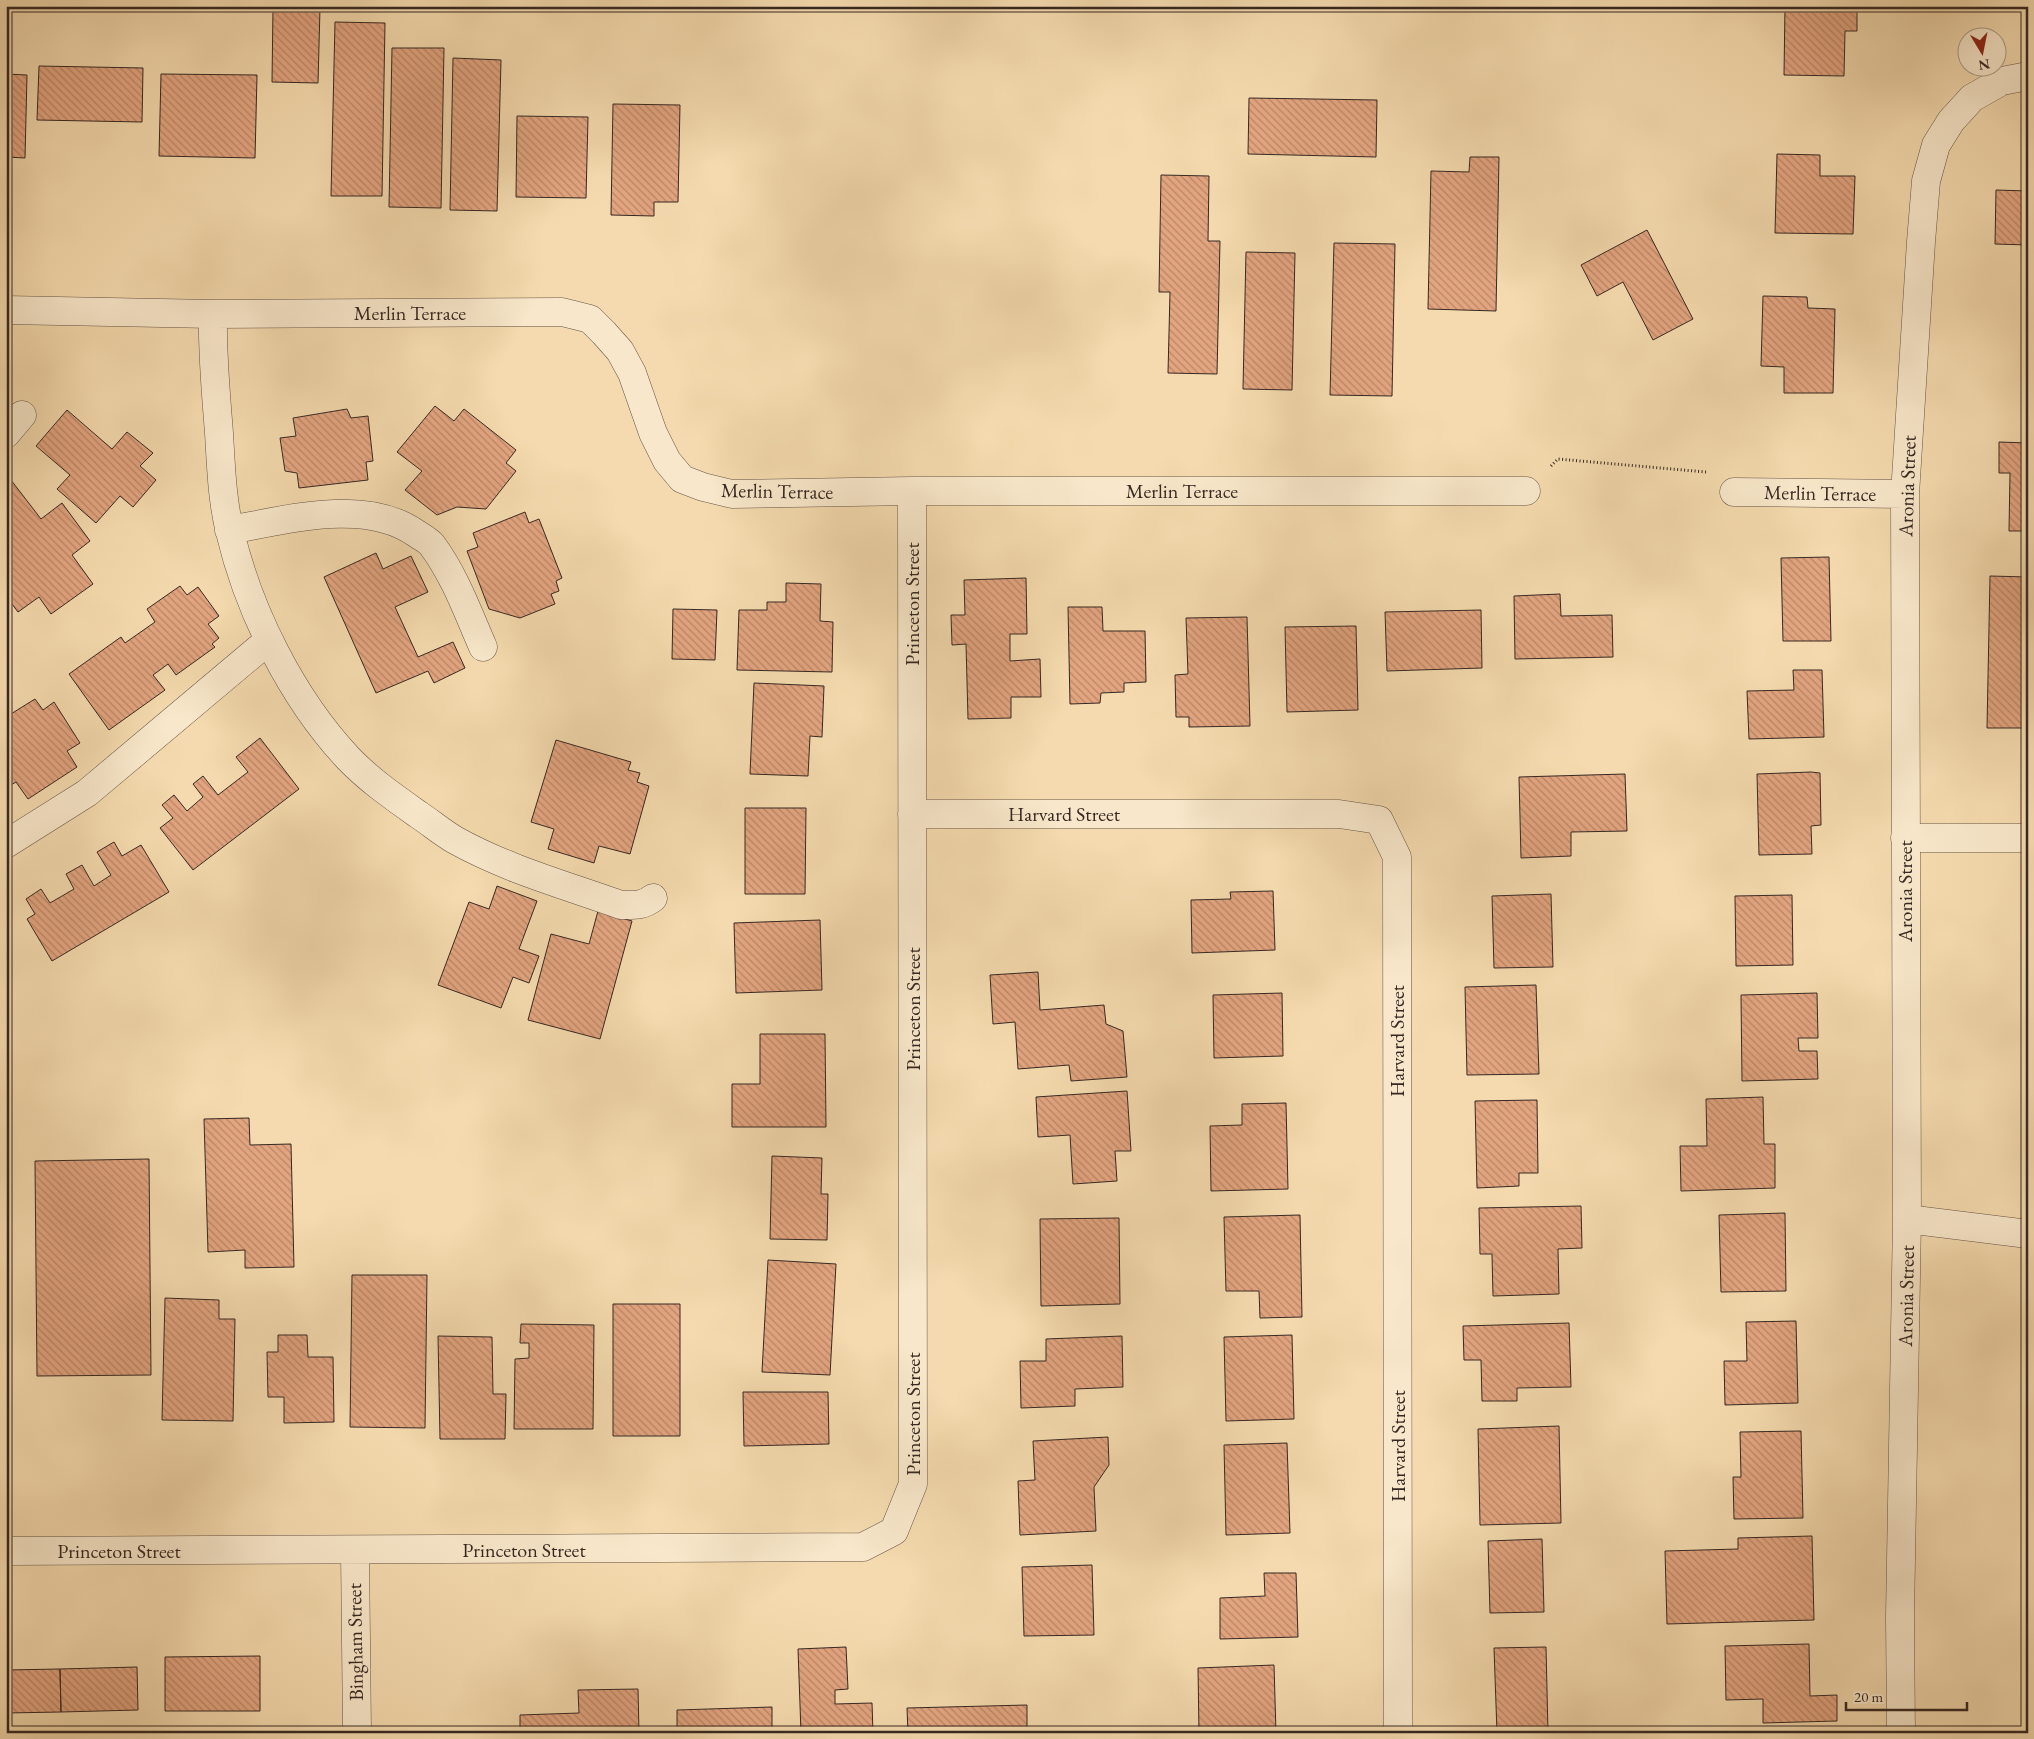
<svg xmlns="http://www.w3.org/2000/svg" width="2034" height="1739" viewBox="0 0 2034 1739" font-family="'EB Garamond',serif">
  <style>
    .building { fill: url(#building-back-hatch); stroke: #362823 }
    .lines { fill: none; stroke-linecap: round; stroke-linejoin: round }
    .minor-casing { stroke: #665446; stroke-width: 29 }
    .path { stroke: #362823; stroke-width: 3; stroke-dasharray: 1 2.5; stroke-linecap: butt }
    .minor { stroke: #f8e7ca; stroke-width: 28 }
    .labels { text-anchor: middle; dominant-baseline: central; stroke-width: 4; stroke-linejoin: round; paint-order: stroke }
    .street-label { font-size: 20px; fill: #362823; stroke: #f8e7ca }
  </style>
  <defs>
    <pattern id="building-back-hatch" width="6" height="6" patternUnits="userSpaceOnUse" patternTransform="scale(1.25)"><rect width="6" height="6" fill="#e3a580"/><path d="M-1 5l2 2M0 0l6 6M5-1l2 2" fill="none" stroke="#b98668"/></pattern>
  </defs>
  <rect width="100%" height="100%" fill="#f4daae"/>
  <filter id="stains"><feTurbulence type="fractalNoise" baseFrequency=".004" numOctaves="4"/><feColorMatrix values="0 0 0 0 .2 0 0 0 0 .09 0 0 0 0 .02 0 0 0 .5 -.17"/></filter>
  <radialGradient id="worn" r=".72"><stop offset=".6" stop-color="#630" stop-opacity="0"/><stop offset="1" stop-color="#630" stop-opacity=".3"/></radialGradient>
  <path class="building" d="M1785 6H1857V31H1845L1844 76 1784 75Z
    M273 7 320 8 318 83 272 82Z
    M335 22 385 23 382 196H331Z
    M392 48H444L441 208 389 207Z
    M453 58 501 60 497 211 450 210Z
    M39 66 143 68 142 122 37 120Z
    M6 74 27 75 25 158 6 157Z
    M161 74 257 75 255 158 159 156Z
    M1249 98 1377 100 1376 157 1248 154Z
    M613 104 680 105 678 202H654V216L611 215Z
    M517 116 588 117 586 198 516 197Z
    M1777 154 1820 155V176H1855L1853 234 1775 233Z
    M1470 157H1499L1496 311 1428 309 1431 171 1469 172Z
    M1161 175 1209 176 1208 241H1220L1217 374 1168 373 1170 292H1159Z
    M1996 190 2028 191V245L1995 244Z
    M1647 230 1693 319 1653 340 1623 282 1597 296 1581 265Z
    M1334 243 1395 244 1392 396 1330 395Z
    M1246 252 1295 253 1292 390 1243 389Z
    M1763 296 1807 297 1808 308 1835 309 1833 393H1784V367L1761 366Z
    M435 406 454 421 464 409 516 450 506 463 516 471 486 509 457 507 437 515 405 490 422 471 397 452Z
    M347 409 351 418 368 416 373 461 366 462 368 480 299 488 297 473 285 471 280 438 296 436 293 418Z
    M67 410 112 449 127 432 153 453 140 466 156 480 133 507 120 496 96 523 57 489 70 475 36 446Z
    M1999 442 2028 443V531H2009L2010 473H1999Z
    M11 480 41 519 62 503 90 541 72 555 93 584 51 614 39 597 18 612 6 596V483Z
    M525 512 529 523 539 519 562 578 556 581 559 591 551 594 555 604 520 618 489 609 467 551 478 547 473 533Z
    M376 553 383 569 411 556 428 592 395 607 418 657 453 642 465 668 434 683 428 671 376 693 324 577Z
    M1829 557 1831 641H1783L1781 558Z
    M1990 576 2028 577V728H1987Z
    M1026 578 1027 634H1010V661L1040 659 1041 697H1011V718L968 719 966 644 952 645 951 615H965L964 580Z
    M786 583 821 584 820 621 833 622 832 672 737 670 739 610H767V602H786Z
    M180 586 187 595 198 587 219 616 208 624 219 638 212 644 215 647 176 675 168 664 153 675 165 690 109 730 69 674 121 637 125 643 155 622 147 609Z
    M1560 594 1561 616 1612 615 1613 657 1515 659 1514 596Z
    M1068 607H1102L1103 631H1145L1146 682 1124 683V692L1101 693 1100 703 1070 704Z
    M673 609 717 610 715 660 672 659Z
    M1481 610 1482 668 1387 671 1385 612Z
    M1247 617 1250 726 1189 727V717H1176L1175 675 1188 674 1186 618Z
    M1356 626 1358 710 1287 712 1285 627Z
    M1793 670H1822L1824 737 1749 739 1747 691 1794 690Z
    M754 683 824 686 822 737 810 736 808 776 750 774Z
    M35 699 43 710 54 702 80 743 67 751 77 767 28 799 16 782 6 788V717Z
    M260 738 299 789 193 870 160 828 173 818 162 805 174 795 187 811 203 797 193 784 203 776 218 795 248 772 236 757Z
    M556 740 631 762 628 770 640 773 637 782 649 786 630 854 599 846 594 863 548 849 554 829 531 822Z
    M1811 772 1820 773 1821 825 1811 826 1812 854 1759 855 1757 774Z
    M1625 774 1627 831 1571 832V856L1521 858 1519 777Z
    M745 808H806L805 894H745Z
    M114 842 122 856 141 845 169 892 52 961 27 919 35 914 26 899 41 889 50 903 74 889 66 874 82 865 94 886 111 875 97 852Z
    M497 886 537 901 519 949 539 956 529 983 513 977 501 1008 438 985 469 902 489 909Z
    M1273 891 1275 950 1192 953 1191 900 1231 899 1230 892Z
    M1551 894 1553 967 1494 968 1492 896Z
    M1792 895 1793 965 1736 966 1735 896Z
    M598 911 632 921 600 1039 528 1020 551 934 589 944Z
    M820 920 822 990 736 993 734 923Z
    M1038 972 1040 1010 1104 1005 1106 1024 1123 1031 1127 1077 1071 1081 1069 1065 1018 1069 1015 1022 993 1024 990 975Z
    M1536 985 1539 1074 1467 1075 1465 987Z
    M1282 993 1283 1056 1214 1058 1213 995Z
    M1817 993 1818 1038H1798L1799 1051H1817L1818 1079 1742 1081 1741 995Z
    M760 1034H825L826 1127H732V1084H760Z
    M1127 1091 1131 1151H1115L1117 1181 1073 1184 1070 1135 1038 1137 1036 1097Z
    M1763 1097 1764 1144H1775V1188L1681 1191 1680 1146H1707L1706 1099Z
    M1537 1100 1538 1173H1519V1186L1477 1188 1475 1101Z
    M1286 1103 1288 1189 1211 1191 1210 1126 1242 1125V1104Z
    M249 1118 250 1145 291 1144 294 1267 245 1268V1250L208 1252 204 1119Z
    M772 1156 822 1158 821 1194H828L827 1240 770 1239Z
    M149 1159 151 1375 37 1376 35 1161Z
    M1581 1206 1582 1248 1558 1249 1559 1294 1493 1296 1492 1254H1480L1479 1208Z
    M1785 1213 1786 1291 1721 1292 1719 1215Z
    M1300 1215 1302 1317 1260 1318 1259 1291H1226L1224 1217Z
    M1119 1218 1120 1304 1041 1306 1040 1219Z
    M768 1260 836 1264 830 1375 762 1372Z
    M352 1275H427L425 1428 350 1427Z
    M165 1298 219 1300V1319H235L233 1421 162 1420Z
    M613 1304H680V1436H613Z
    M1796 1321 1798 1403 1725 1405 1724 1361H1747L1746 1322Z
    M1569 1323 1571 1387 1517 1388V1401H1482L1481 1360H1464L1463 1326Z
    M521 1324 594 1325 593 1429H514L515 1359 529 1358V1343H520Z
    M278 1335H307L308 1357H333L334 1422 284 1423V1397H268L267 1352H278Z
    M1292 1335 1294 1419 1226 1421 1224 1337Z
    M438 1336 492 1337 493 1394H506L505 1439H440Z
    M1122 1336 1123 1387 1075 1389V1406L1021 1408 1020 1361H1046V1339Z
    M743 1392H828L829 1444 744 1446Z
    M1559 1426 1561 1523 1480 1525 1478 1429Z
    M1801 1431 1803 1518 1734 1519 1733 1477H1741L1740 1432Z
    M1108 1437 1109 1465 1094 1487 1096 1531 1020 1535 1018 1481 1035 1480 1033 1441Z
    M1287 1443 1290 1533 1226 1535 1224 1445Z
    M1812 1536 1814 1620 1667 1624 1665 1551 1738 1549V1538Z
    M1542 1539 1544 1612 1490 1613 1488 1541Z
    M1092 1565 1094 1635 1024 1636 1022 1567Z
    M1264 1573H1296L1298 1637 1220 1639V1598L1265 1596Z
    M1809 1644 1810 1696 1837 1695V1721L1763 1723V1699L1726 1700 1725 1646Z
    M846 1647 848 1689 835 1690V1704L872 1703 873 1733H801L798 1649Z
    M1546 1647 1548 1733H1497L1494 1648Z
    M260 1656V1711H165V1657Z
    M1274 1665 1276 1733H1199L1198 1668Z
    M137 1667 138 1710 61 1712 60 1669Z
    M60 1669 61 1712 6 1713V1670Z
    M638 1689 639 1733H520V1715L579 1713 578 1690Z
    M1027 1705V1733H908L907 1708Z
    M772 1707V1733H677V1710Z"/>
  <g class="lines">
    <g class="minor-casing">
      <path id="minor" d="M6 310 213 314 562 312 590 319 604 333 620 351 632 373 653 433 667 461 682 479 703 487 732 494 912 491H1526
        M213 314C212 354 216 394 219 433 221 466 222 500 230 532 249 612 292 698 348 758 369 780 395 798 419 815 431 823 443 833 455 840 507 869 565 885 621 905 634 905 643 906 653 898
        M6 434 22 415
        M1734 492 1905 494
        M229 530C287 520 366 497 417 534 422 537 429 541 432 545 455 576 468 613 483 647
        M912 814H1339L1379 820 1397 857 1398 1733
        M1905 838H2028
        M6 844 87 793 269 640
        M1907 1219 2028 1234
        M6 1551 863 1547 894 1531 913 1484 912 491
        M355 1551 357 1733
        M1901 1733 1900 1617 1907 1219 1905 494 1921 242 1926 181 1936 145 1951 121 1972 98 2002 81 2028 76"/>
    </g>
    <path class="path" d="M1551 466 1558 459 1706 472"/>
    <use href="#minor" class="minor"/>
  </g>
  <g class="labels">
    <g class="street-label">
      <text x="410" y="313">Merlin Terrace</text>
      <text transform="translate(1907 486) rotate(-88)">Aronia Street</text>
      <text transform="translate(777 491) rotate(1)">Merlin Terrace</text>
      <text x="1182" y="491">Merlin Terrace</text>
      <text transform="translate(1820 493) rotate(1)">Merlin Terrace</text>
      <text transform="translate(912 604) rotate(-90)">Princeton Street</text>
      <text x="1064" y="814">Harvard Street</text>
      <text transform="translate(1905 891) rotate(-90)">Aronia Street</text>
      <text transform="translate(913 1009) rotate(-90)">Princeton Street</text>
      <text transform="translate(1397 1041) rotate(-90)">Harvard Street</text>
      <text transform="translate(1906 1296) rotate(-89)">Aronia Street</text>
      <text transform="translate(913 1414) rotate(-90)">Princeton Street</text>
      <text transform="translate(1398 1446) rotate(-90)">Harvard Street</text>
      <text x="524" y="1550">Princeton Street</text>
      <text x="119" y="1551">Princeton Street</text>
      <text transform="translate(355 1642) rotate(-91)">Bingham Street</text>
    </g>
  </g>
  <rect width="2034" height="1739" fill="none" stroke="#f4daae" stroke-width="25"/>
  <rect x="8" y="8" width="2019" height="1724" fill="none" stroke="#362823" stroke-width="2.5"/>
  <rect x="12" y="12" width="2009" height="1714" fill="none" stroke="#362823"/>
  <g transform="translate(1982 52) rotate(170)"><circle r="24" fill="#f8e7ca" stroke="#aa9b87"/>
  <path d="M0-4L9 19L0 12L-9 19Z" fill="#8f2418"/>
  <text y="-8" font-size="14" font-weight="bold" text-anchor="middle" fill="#362823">N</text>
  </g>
  <path d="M1846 1702v8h121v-8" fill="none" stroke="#362823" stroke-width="2.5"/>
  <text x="1854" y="1702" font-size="15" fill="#362823" stroke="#f8e7ca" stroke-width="4" paint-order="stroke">20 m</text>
  <rect width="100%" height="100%" filter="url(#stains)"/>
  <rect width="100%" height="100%" fill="url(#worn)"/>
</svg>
